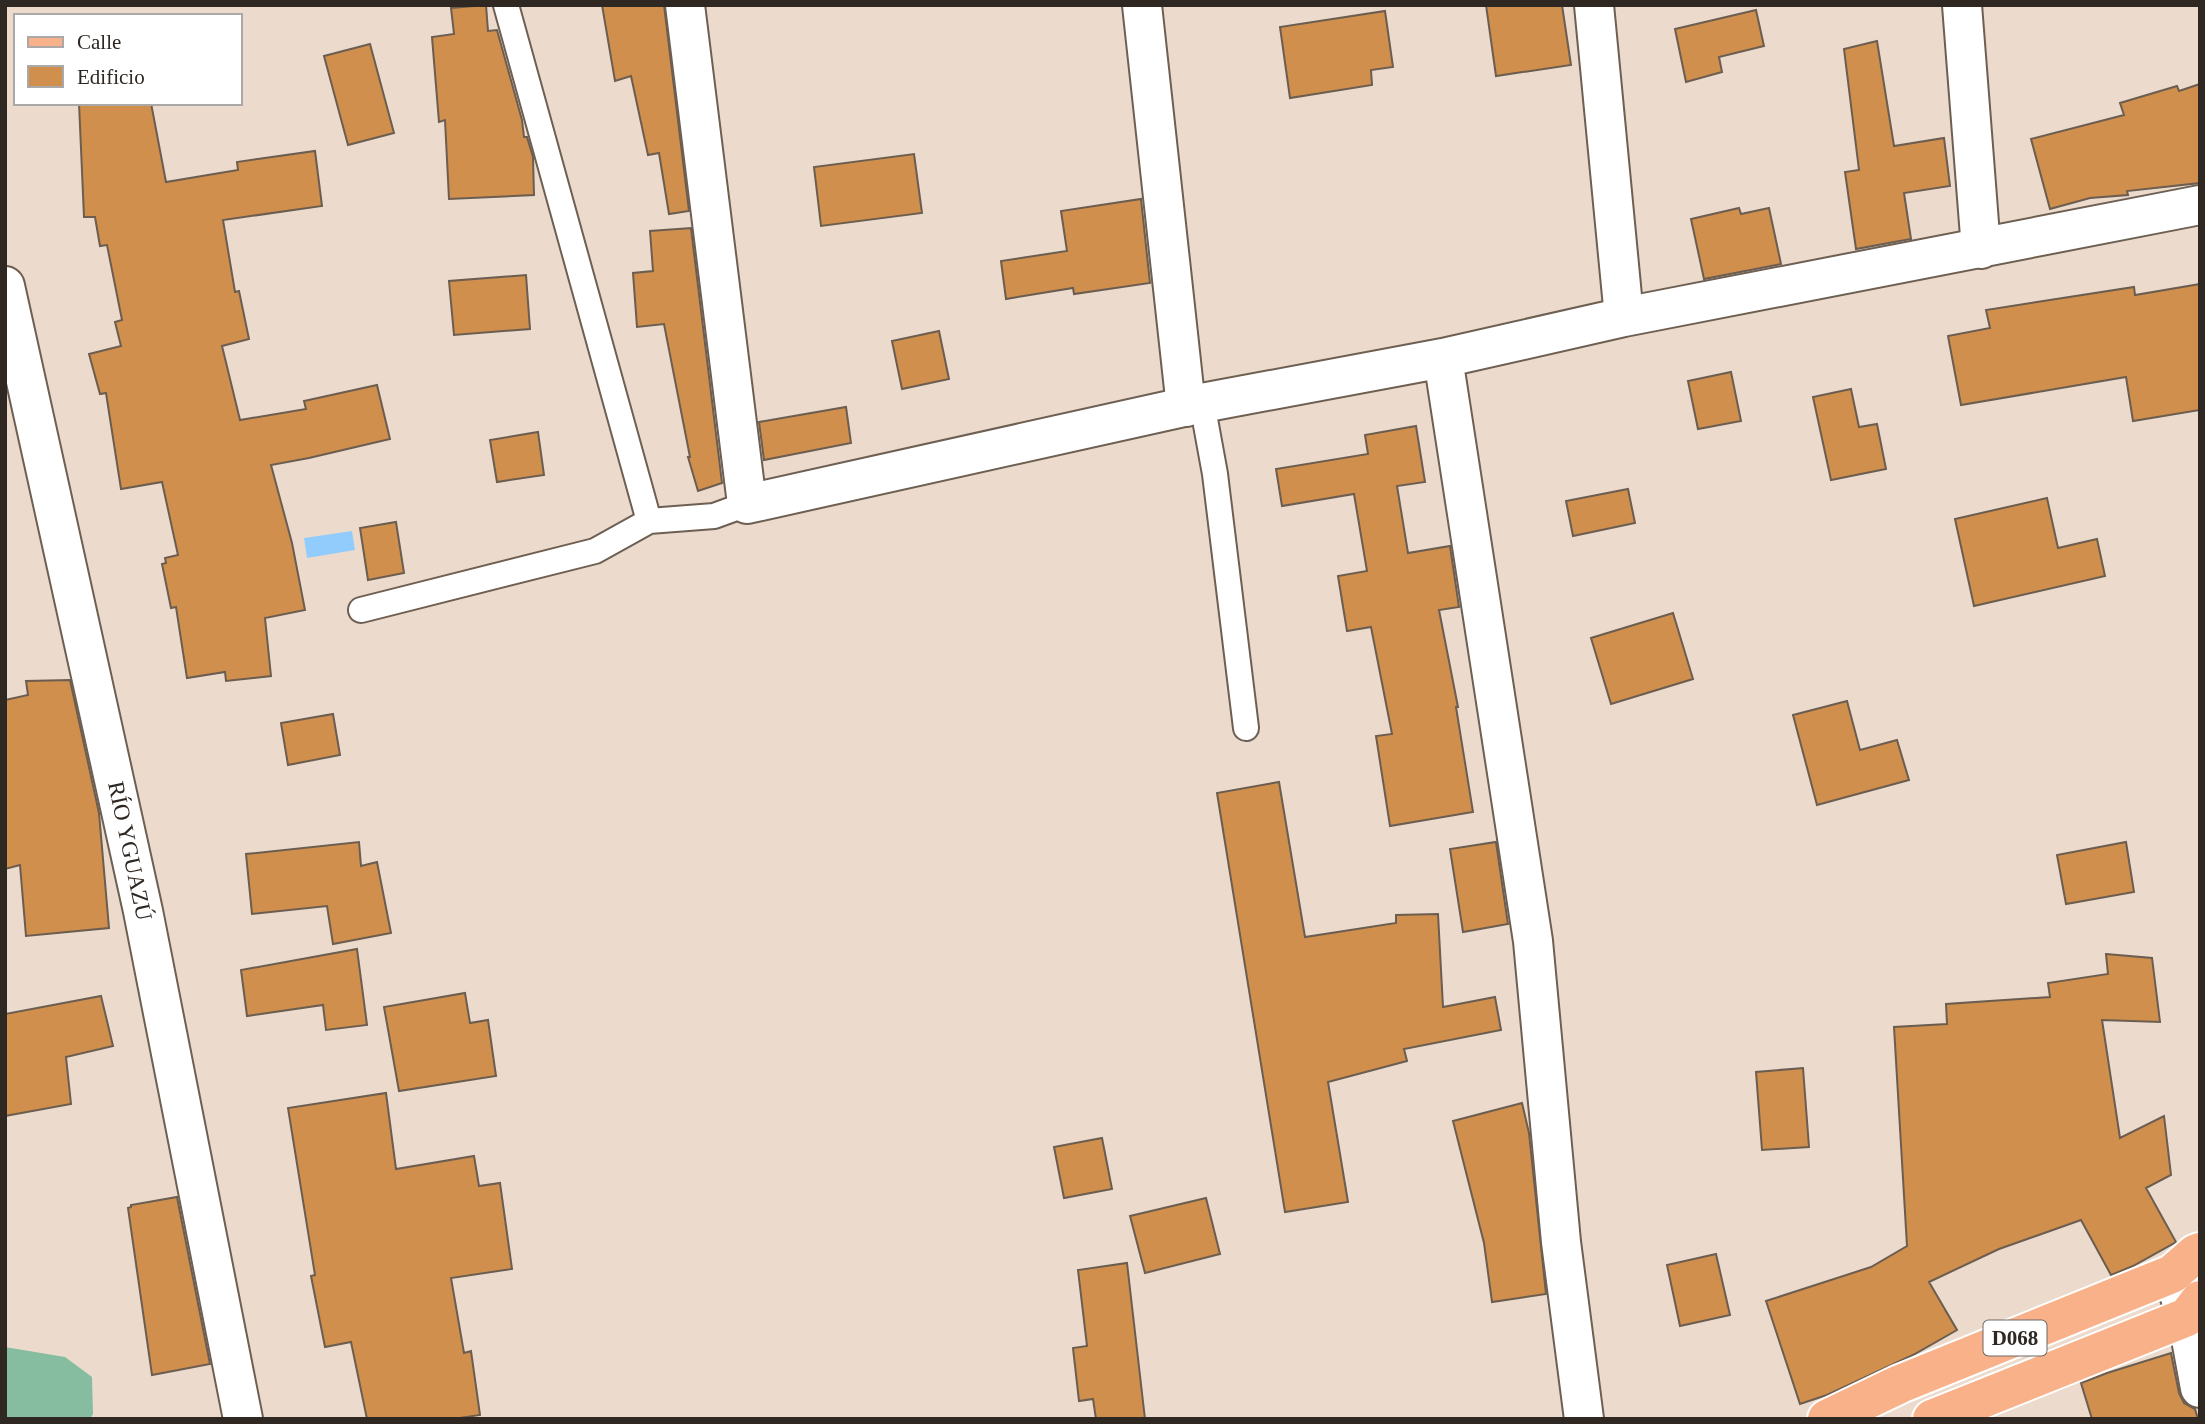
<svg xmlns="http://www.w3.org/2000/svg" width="2205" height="1424" viewBox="0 0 2205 1424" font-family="Georgia,serif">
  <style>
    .green { fill: #86bda0 }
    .water { fill: #92ccfd }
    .building { fill: #d08f4d; stroke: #6b5d50; stroke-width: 2 }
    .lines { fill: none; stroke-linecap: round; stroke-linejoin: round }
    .service-casing { stroke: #6d5f52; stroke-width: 28 }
    .minor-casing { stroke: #6d5f52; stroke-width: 42 }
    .primary-casing { stroke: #fff; stroke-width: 42 }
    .service { stroke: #fff; stroke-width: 24 }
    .minor { stroke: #fff; stroke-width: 38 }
    .primary { stroke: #f8b188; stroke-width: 38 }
    .labels { text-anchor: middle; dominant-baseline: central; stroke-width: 7; stroke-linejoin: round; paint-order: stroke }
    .shield { fill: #fff; stroke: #6d6864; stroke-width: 2 }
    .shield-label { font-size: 21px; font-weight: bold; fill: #2e2722 }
    .street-label { font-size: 23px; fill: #2e2722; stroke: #fff }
  </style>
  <rect width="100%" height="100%" fill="#ecdbcc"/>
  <path class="green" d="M5 1347 65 1357 92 1377 93 1414 90 1419H5Z"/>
  <path class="water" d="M352 531 355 550 307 558 304 538Z"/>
  <path class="building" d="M486 5 488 31 497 30 522 120 524 137H527L533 157 534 195 449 199 445 120 439 122 432 37 454 34 451 8Z
    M602 5H664L689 211 669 214 659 153 648 155 631 76 615 81Z
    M1486 5H1562L1571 65 1496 76Z
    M1756 10 1764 46 1719 57 1722 72 1686 82 1675 29Z
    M1385 11 1393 67 1371 70 1372 85 1290 98 1280 27Z
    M1877 41 1894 146 1944 138 1950 186 1904 193 1911 239 1856 249 1845 172 1859 170 1844 49Z
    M370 44 394 133 348 145 324 56Z
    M2200 84V183L2127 191 2128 195 2090 198 2050 209 2031 139 2124 115 2120 103 2177 86 2179 91Z
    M79 103H151L166 182 238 170 237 162 315 151 322 206 223 220 235 292 239 291 249 339 222 346 240 420 306 409 304 401 377 385 390 439 309 458 271 465 292 543 305 610 265 618 271 676 226 681 225 672 187 678 176 607 171 608 162 564 166 563 165 558 178 555 162 482 121 489 106 393 100 394 89 354 121 346 115 322 122 320 107 245 100 246 95 217H84Z
    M914 154 922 213 821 226 814 167Z
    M1141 199 1150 283 1074 294 1073 288 1006 299 1001 261 1067 251 1061 211Z
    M1739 208 1741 214 1769 208 1781 264 1704 279 1691 219Z
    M691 228 722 483 698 491 688 457H690L664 324 637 327 633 273 653 271 650 231Z
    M526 275 530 329 454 335 449 281Z
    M2200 284V410L2133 421 2126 377 1961 405 1948 336 1990 328 1986 310 2134 287 2135 295Z
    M939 331 949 379 902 389 892 341Z
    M1731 372 1741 421 1698 429 1688 381Z
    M1851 389 1859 427 1877 424 1886 469 1831 480 1813 397Z
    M846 407 851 443 764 460 759 422Z
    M1416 426 1425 482 1397 486 1408 553 1450 546 1459 607 1439 610 1458 707H1456L1473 812 1390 826 1376 736 1392 734 1371 627 1347 631 1338 576 1367 571 1354 494 1282 506 1276 469 1368 454 1365 435Z
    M538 432 544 475 497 482 490 440Z
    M1628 489 1635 523 1573 536 1566 501Z
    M2047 498 2058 548 2097 539 2105 576 1974 606 1955 519Z
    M396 522 404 573 368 580 360 528Z
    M1673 613 1693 679 1611 704 1591 638Z
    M70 680 99 813 109 928 26 936 20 865 5 869V700L28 695 26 681Z
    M1847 701 1860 750 1897 740 1909 780 1817 805 1793 715Z
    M333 714 340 755 288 765 281 723Z
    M1279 782 1305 937 1396 923V915L1438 914 1443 1007 1495 997 1501 1030 1404 1049 1407 1061 1328 1082 1348 1202 1285 1212 1217 793Z
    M359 842 361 866 377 862 391 933 333 944 327 906 252 914 246 854Z
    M1496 842 1508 924 1463 932 1450 849Z
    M2126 842 2134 892 2066 904 2057 855Z
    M357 949 367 1025 326 1030 323 1005 247 1016 241 970Z
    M2106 954 2152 958 2160 1022 2102 1020 2120 1138 2164 1116 2171 1175 2146 1188 2176 1242 2133 1266 2111 1275 2081 1220 1999 1249 1929 1282 1957 1330 1913 1355 1827 1395 1800 1404 1766 1301 1871 1267 1907 1246 1894 1027 1947 1024 1946 1004 2050 997 2048 983 2108 974Z
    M465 993 470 1023 488 1020 496 1076 399 1091 384 1007Z
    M101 996 113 1046 66 1057 71 1104 5 1116V1014Z
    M1803 1068 1809 1147 1762 1150 1756 1072Z
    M386 1093 396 1169 474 1156 479 1186 500 1183 512 1269 451 1278 464 1353 471 1351 480 1415 453 1419H367L351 1342 325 1347 311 1276 315 1275 288 1108Z
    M1522 1103 1529 1133 1546 1294 1492 1302 1484 1243 1453 1121Z
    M1102 1138 1112 1189 1064 1198 1054 1147Z
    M177 1197 210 1364 152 1375 128 1208 131 1207V1205Z
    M1206 1198 1220 1254 1145 1273 1130 1216Z
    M1716 1254 1730 1315 1680 1326 1667 1265Z
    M1127 1263 1145 1419H1096L1093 1399 1079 1401 1073 1348 1087 1346 1078 1270Z
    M2171 1353 2179 1393 2184 1403 2195 1409 2198 1419H2092L2081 1383 2107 1373Z"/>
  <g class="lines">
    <g class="service-casing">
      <path id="service" d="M506 5 649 521
        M1202 403 1215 474 1246 728
        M361 610 595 551 649 521 714 516 747 504"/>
    </g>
    <g class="minor-casing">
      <path id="minor" d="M685 5 747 504 1202 403 1443 358 1624 317 2200 205
        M1142 5 1186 407
        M1594 5 1624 317
        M1962 5 1981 249
        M5 286 143 911 243 1419
        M1443 358 1533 941 1561 1242 1584 1419
        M2172 1274 2187 1317 2200 1388"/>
    </g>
    <g class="primary-casing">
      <path id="primary" d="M1827 1419 1900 1384 2172 1274 2195 1254 2200 1252
        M1932 1419 2187 1317 2200 1300"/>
    </g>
    <use href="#service" class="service"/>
    <use href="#minor" class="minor"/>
    <use href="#primary" class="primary"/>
  </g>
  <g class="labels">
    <rect class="shield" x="1983.5" y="1320.5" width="63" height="35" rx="5"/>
    <g class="shield-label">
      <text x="2015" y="1338">D068</text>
    </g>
    <g class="street-label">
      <text transform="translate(130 851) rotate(78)">RÍO YGUAZÚ</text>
    </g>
  </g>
  <rect width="2205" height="1424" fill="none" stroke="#2e2722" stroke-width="14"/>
  <rect x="14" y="14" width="228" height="91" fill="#ffffff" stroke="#aba9a7" stroke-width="2"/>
  <rect x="28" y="37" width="35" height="10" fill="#f8b188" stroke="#aba9a7" stroke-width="2"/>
  <text x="77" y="49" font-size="21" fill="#2e2722">Calle</text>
  <rect x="28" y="66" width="35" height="21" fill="#d08f4d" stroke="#aba9a7" stroke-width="2"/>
  <text x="77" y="84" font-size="21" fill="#2e2722">Edificio</text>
</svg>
